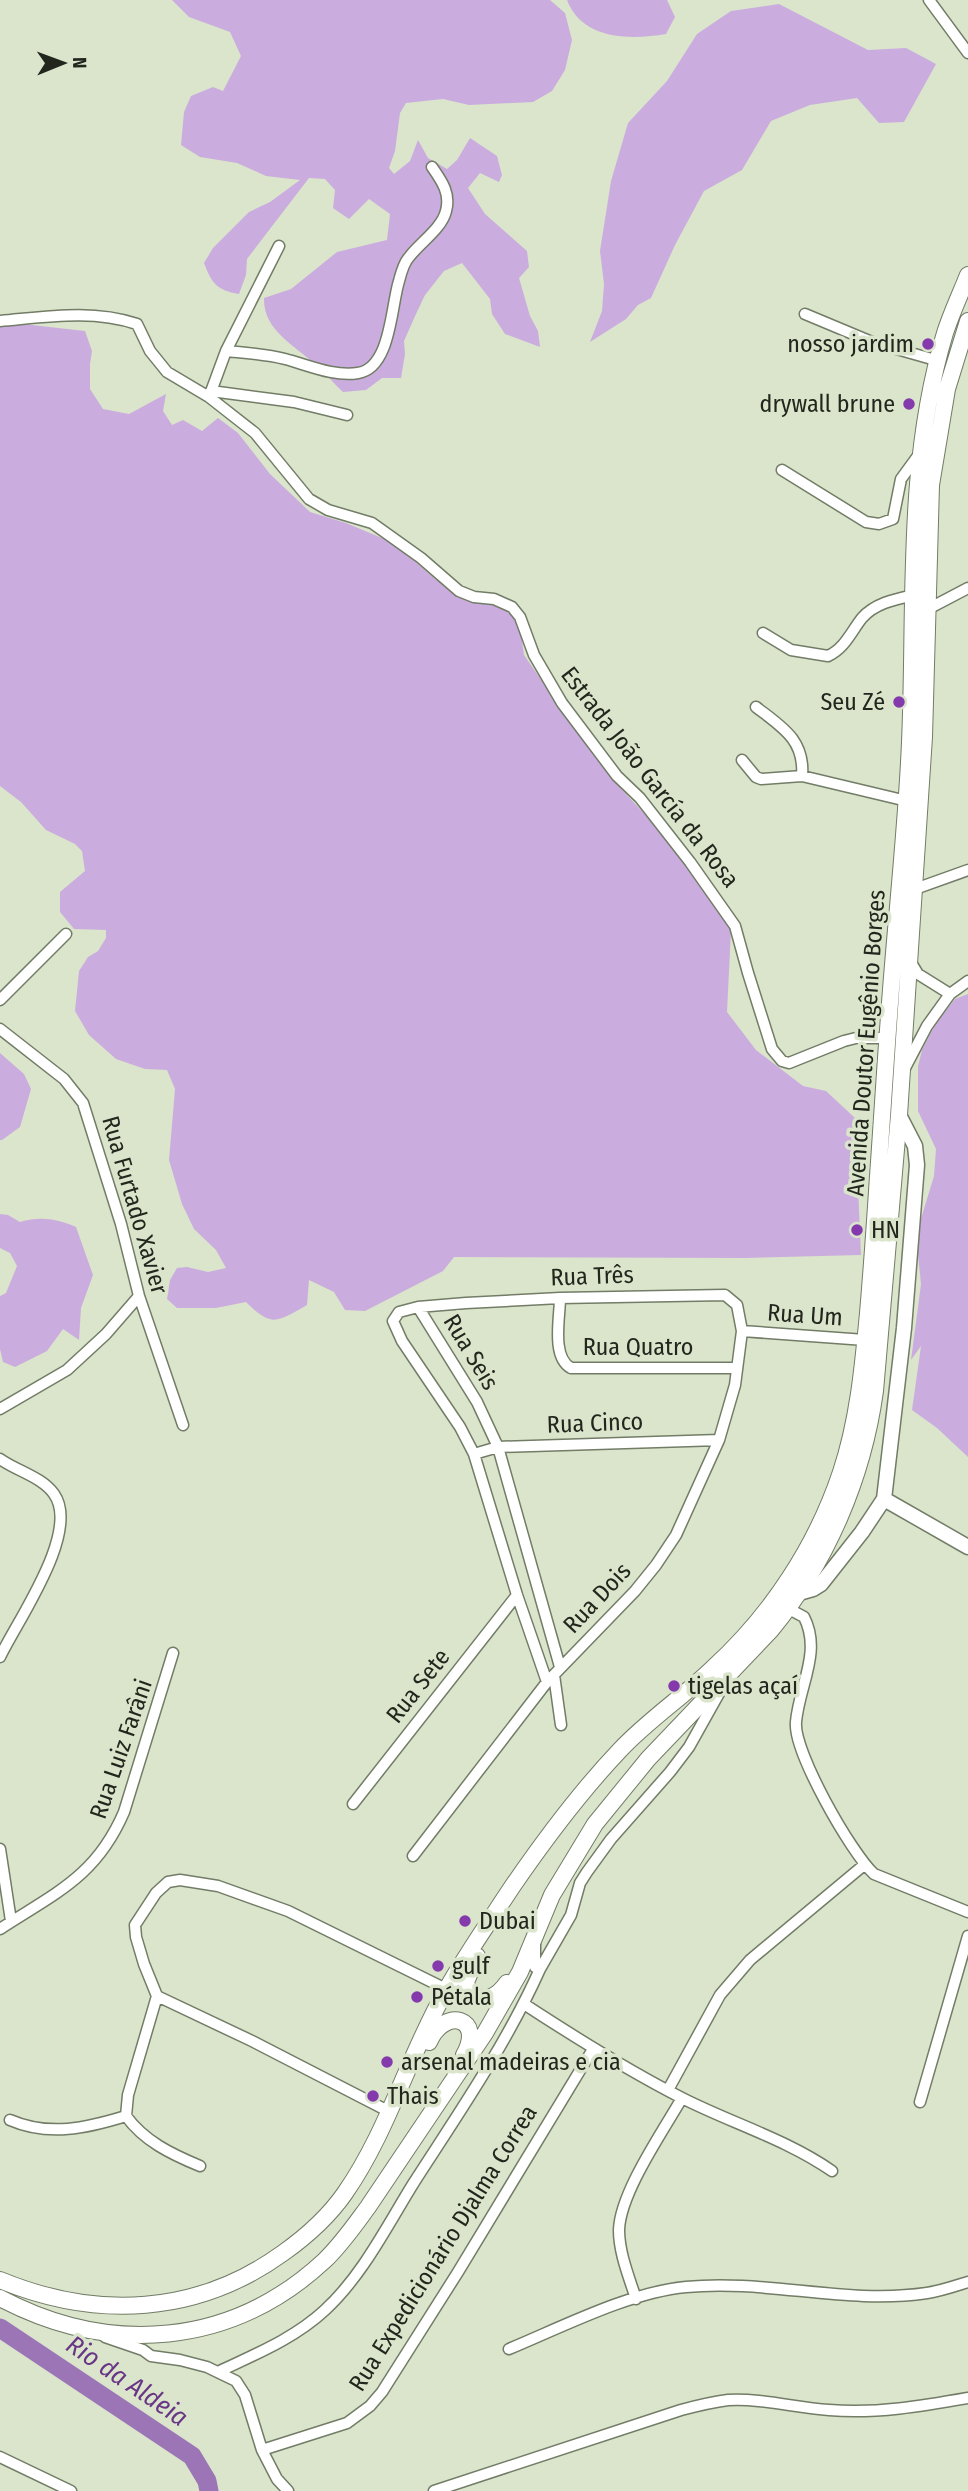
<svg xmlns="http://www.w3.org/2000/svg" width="968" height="2491" viewBox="0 0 968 2491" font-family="'Fira Sans Condensed',sans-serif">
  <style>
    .green { fill: #caadde }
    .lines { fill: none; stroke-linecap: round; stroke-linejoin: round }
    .river { stroke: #9c75b6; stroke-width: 19 }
    .minor-casing { stroke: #727c66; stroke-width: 13 }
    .major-casing { stroke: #727c66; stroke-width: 17 }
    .highway-casing { stroke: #727c66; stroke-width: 18 }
    .minor { stroke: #fff; stroke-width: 10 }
    .major { stroke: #fff; stroke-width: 14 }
    .highway { stroke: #fff; stroke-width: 16 }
    .poi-dot { fill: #843aac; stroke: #dae5cc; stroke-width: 2.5 }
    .labels { text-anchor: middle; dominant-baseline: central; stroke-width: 7; stroke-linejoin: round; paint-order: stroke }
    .poi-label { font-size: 24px; fill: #22261d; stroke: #dae5cc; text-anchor: start }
    .street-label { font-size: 24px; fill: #22261d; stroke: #dae5cc }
    .water-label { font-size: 26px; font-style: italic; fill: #683685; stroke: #dae5cc }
  </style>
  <rect width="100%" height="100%" fill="#dae5cc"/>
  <path class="green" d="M172 0H550L565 13 572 40 565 70 552 91 533 102 469 105 443 99 406 103 400 113 395 151 389 168 394 174 410 161 418 140 428 158 447 169 457 160 470 138 497 156 502 175 499 182 480 173 468 188 485 214 527 251 529 267 519 278 530 316 538 331 540 347 505 334 492 314 490 299 462 263 444 271 425 295 416 314 404 341 405 354 401 378H382L366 390 343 392C333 383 325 372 315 364 294 345 263 330 264 298L291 289 337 252 387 240 390 214 369 199 349 219 333 208 335 190 325 179 309 178 247 259 246 275 239 294C217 290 212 284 204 263L213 248 249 212 270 202 300 180 266 176 237 163 200 157 181 145 184 112 191 96 213 87 223 91 241 56 230 32 189 17Z
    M567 0H667L675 17 666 34C630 40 582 40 567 0Z
    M779 4 868 50 906 48 936 64 904 122 879 123 857 98 810 105 771 121 742 170 704 191 675 245 651 298 638 305 626 319 590 342 602 311 604 284 600 251 611 181 628 123 667 81 697 34 731 11Z
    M23 324 85 331 92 351 90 364V389L103 409 129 414 166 394 163 411 172 425 183 420 202 431 218 418 238 433 270 474 310 512 346 523 394 543 435 579 478 603 503 604 520 626 524 655 582 738 615 782 675 847 682 861 724 915 731 930 727 1012 756 1050 803 1086 826 1091 855 1118 861 1255 745 1258 454 1257 443 1271 365 1311 345 1310 334 1292 309 1280 307 1305C277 1322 272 1328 246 1302L216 1308H177L167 1299 170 1280 177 1268 187 1267 208 1272 226 1268 216 1250 194 1229 182 1204 169 1160 175 1089 167 1070 145 1069 116 1059 89 1035 75 1011 79 971 88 957 98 951 106 938V930L74 929 60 912V892L85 871 82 851 75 844 46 830 21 802 0 786V326Z
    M968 994V1457L937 1428 912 1410 921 1346 911 1360 921 1284 916 1235 934 1176 936 1149 918 1111V1066L922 1050 936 1023 955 999Z
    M0 1053 24 1074 31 1089 20 1127 2 1140H0Z
    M0 1214 8 1215 20 1222C41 1216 57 1219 76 1227L93 1275 81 1308 79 1340 63 1329 47 1351 15 1367 3 1362 0 1349V1296L6 1293 17 1266 10 1253 0 1248Z"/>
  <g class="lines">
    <path class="river" d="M0 2328 192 2456 207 2481 209 2491"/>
    <g class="minor-casing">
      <path id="minor" d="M929 0 968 53
        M805 314 872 342 939 361
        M0 321C46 317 92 309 137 324L150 351 167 372 209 397 255 433 309 499 328 510 372 523 421 558 459 591 474 597 494 599 512 607 520 617 534 655 562 703 617 776 640 798 690 862 735 926 748 973 772 1049 782 1061 789 1063 844 1041 856 1038H887
        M226 351C246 353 265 354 285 359 308 365 334 377 358 373 391 368 391 306 399 281 401 273 404 262 410 256 421 242 442 228 446 211 451 193 441 180 432 167
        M211 391 294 402 347 415
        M209 397 226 351 279 246
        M782 470 866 522 879 524 893 519 901 479 920 453
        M928 609 968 588
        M763 633 791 650 828 656C845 648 851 632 862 618 875 603 896 599 914 595
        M756 707C782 727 805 740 802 776
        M742 760 756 777 761 779 802 776 907 801
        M915 889 968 870
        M910 961 918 974 950 994
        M0 1000 66 934
        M0 1029 64 1079 83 1103 121 1224 139 1296 183 1425
        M905 1068 927 1026 950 994 968 981
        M560 1298C560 1317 551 1357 571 1368H737
        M418 1307 477 1402 498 1447 560 1667
        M742 1331 865 1340
        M0 1409 67 1370 106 1334 139 1296
        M474 1454 498 1447 719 1440
        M0 1459C17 1471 42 1477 54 1494 81 1532 17 1621 0 1657
        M789 1609 804 1617C822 1652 799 1686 796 1722 793 1751 851 1853 874 1874L968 1912
        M554 1675 561 1725
        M353 1804 517 1595
        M0 1849 11 1921
        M413 1856 547 1682 635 1591 656 1565 676 1535 719 1440 735 1385 742 1331 737 1305 725 1295 560 1298 466 1303 418 1307 399 1312 393 1321 402 1341 460 1427 474 1454 517 1595 547 1682
        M0 1929C55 1893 96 1877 124 1812L173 1653
        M540 1969 571 1915 580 1883 587 1872 611 1839 670 1772 689 1747 722 1688
        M157 1996 252 2041 388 2111
        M524 2004C576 2038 627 2070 682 2098 731 2123 786 2139 832 2171
        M668 2090 720 1995 750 1960 864 1865
        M920 2102 968 1936
        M10 2120C49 2137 87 2128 126 2116
        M200 2166C171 2154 144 2141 126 2116L128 2095 157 1996 144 1964 136 1937 135 1925 156 1893 168 1882 180 1880 218 1886 288 1911 446 1989
        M636 2299C629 2277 619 2253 619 2230 620 2193 663 2131 682 2098
        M105 2337 143 2350 151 2356 180 2360 207 2367 236 2381 245 2395 262 2450 277 2479 288 2491
        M509 2349C562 2327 630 2292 686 2287 766 2279 847 2305 927 2293 941 2291 955 2286 968 2282
        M220 2371C256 2354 295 2338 325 2310 362 2276 387 2226 413 2184 458 2114 506 2045 540 1969L535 1967V1944
        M262 2450 347 2423 370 2406 382 2392 458 2272 593 2049
        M0 2457 71 2491
        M434 2491 681 2410C696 2406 712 2402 728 2400 762 2398 796 2408 829 2410 876 2414 923 2406 968 2398"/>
    </g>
    <g class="major-casing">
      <path id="major" d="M884 1499 968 1547
        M799 1593 813 1589 821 1584 862 1532 884 1499 904 1328 917 1165 915 1146 899 1115"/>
    </g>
    <g class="highway-casing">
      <path id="highway" d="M477 1956 466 1982 469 1993C485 2004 497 1997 507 1983
        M429 2042C445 2006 485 2018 464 2055
        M0 2280C97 2320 197 2315 283 2253 307 2236 329 2216 345 2193 388 2131 408 2057 445 1992 465 1956 489 1922 512 1887 545 1839 580 1792 620 1750 648 1720 683 1697 713 1668 771 1615 816 1547 841 1472 858 1421 863 1367 868 1313 872 1267 875 1222 878 1176 883 1106 887 1035 893 965 899 891 907 816 910 742 916 606 905 465 945 333 951 314 960 295 968 275
        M0 2298C110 2356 231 2347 324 2261 341 2245 354 2226 368 2207L485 2033 520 1972 552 1895 595 1824 648 1759 771 1630C827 1562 863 1478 875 1391L899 1115 924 737 931 485 947 389 968 321"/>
    </g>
    <use href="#minor" class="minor"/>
    <use href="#major" class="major"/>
    <use href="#highway" class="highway"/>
  </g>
  <g class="poi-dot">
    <circle cx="928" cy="344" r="7"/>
    <circle cx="909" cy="404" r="7"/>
    <circle cx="899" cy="702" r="7"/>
    <circle cx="857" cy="1230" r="7"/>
    <circle cx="674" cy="1686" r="7"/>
    <circle cx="465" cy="1921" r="7"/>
    <circle cx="438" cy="1966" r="7"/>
    <circle cx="417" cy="1997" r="7"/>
    <circle cx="387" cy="2062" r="7"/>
    <circle cx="373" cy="2096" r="7"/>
  </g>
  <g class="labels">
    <g class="poi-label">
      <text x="914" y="344" text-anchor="end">nosso jardim</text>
      <text x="895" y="404" text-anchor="end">drywall brune</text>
      <text x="885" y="702" text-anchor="end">Seu Zé</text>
      <text x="871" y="1230">HN</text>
      <text x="688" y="1686">tigelas açaí</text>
      <text x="479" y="1921">Dubai</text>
      <text x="452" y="1966">gulf</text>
      <text x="431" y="1997">Pétala</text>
      <text x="401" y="2062">arsenal madeiras e cia</text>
      <text x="387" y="2096">Thais</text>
    </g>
    <g class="street-label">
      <text transform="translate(650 777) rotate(52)">Estrada João García da Rosa</text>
      <text transform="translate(866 1043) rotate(-86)">Avenida Doutor Eugênio Borges</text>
      <text transform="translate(135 1205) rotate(74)">Rua Furtado Xavier</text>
      <text transform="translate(592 1276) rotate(-2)">Rua Três</text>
      <text transform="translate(805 1315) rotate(4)">Rua Um</text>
      <text x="638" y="1347">Rua Quatro</text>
      <text transform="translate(471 1352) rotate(59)">Rua Seis</text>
      <text transform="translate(595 1423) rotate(-2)">Rua Cinco</text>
      <text transform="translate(597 1598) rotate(-47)">Rua Dois</text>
      <text transform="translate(418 1686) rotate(-52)">Rua Sete</text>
      <text transform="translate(121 1749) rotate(-71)">Rua Luiz Farâni</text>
      <text transform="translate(443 2248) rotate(-58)">Rua Expedicionário Djalma Correa</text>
    </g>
    <g class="water-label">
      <text transform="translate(127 2381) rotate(34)">Rio da Aldeia</text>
    </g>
  </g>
  <g transform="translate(63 63) rotate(89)" stroke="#dae5cc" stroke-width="5" paint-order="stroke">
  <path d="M0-5L12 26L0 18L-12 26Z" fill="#22261d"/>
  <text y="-10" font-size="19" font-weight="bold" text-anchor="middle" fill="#22261d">N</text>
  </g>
</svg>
